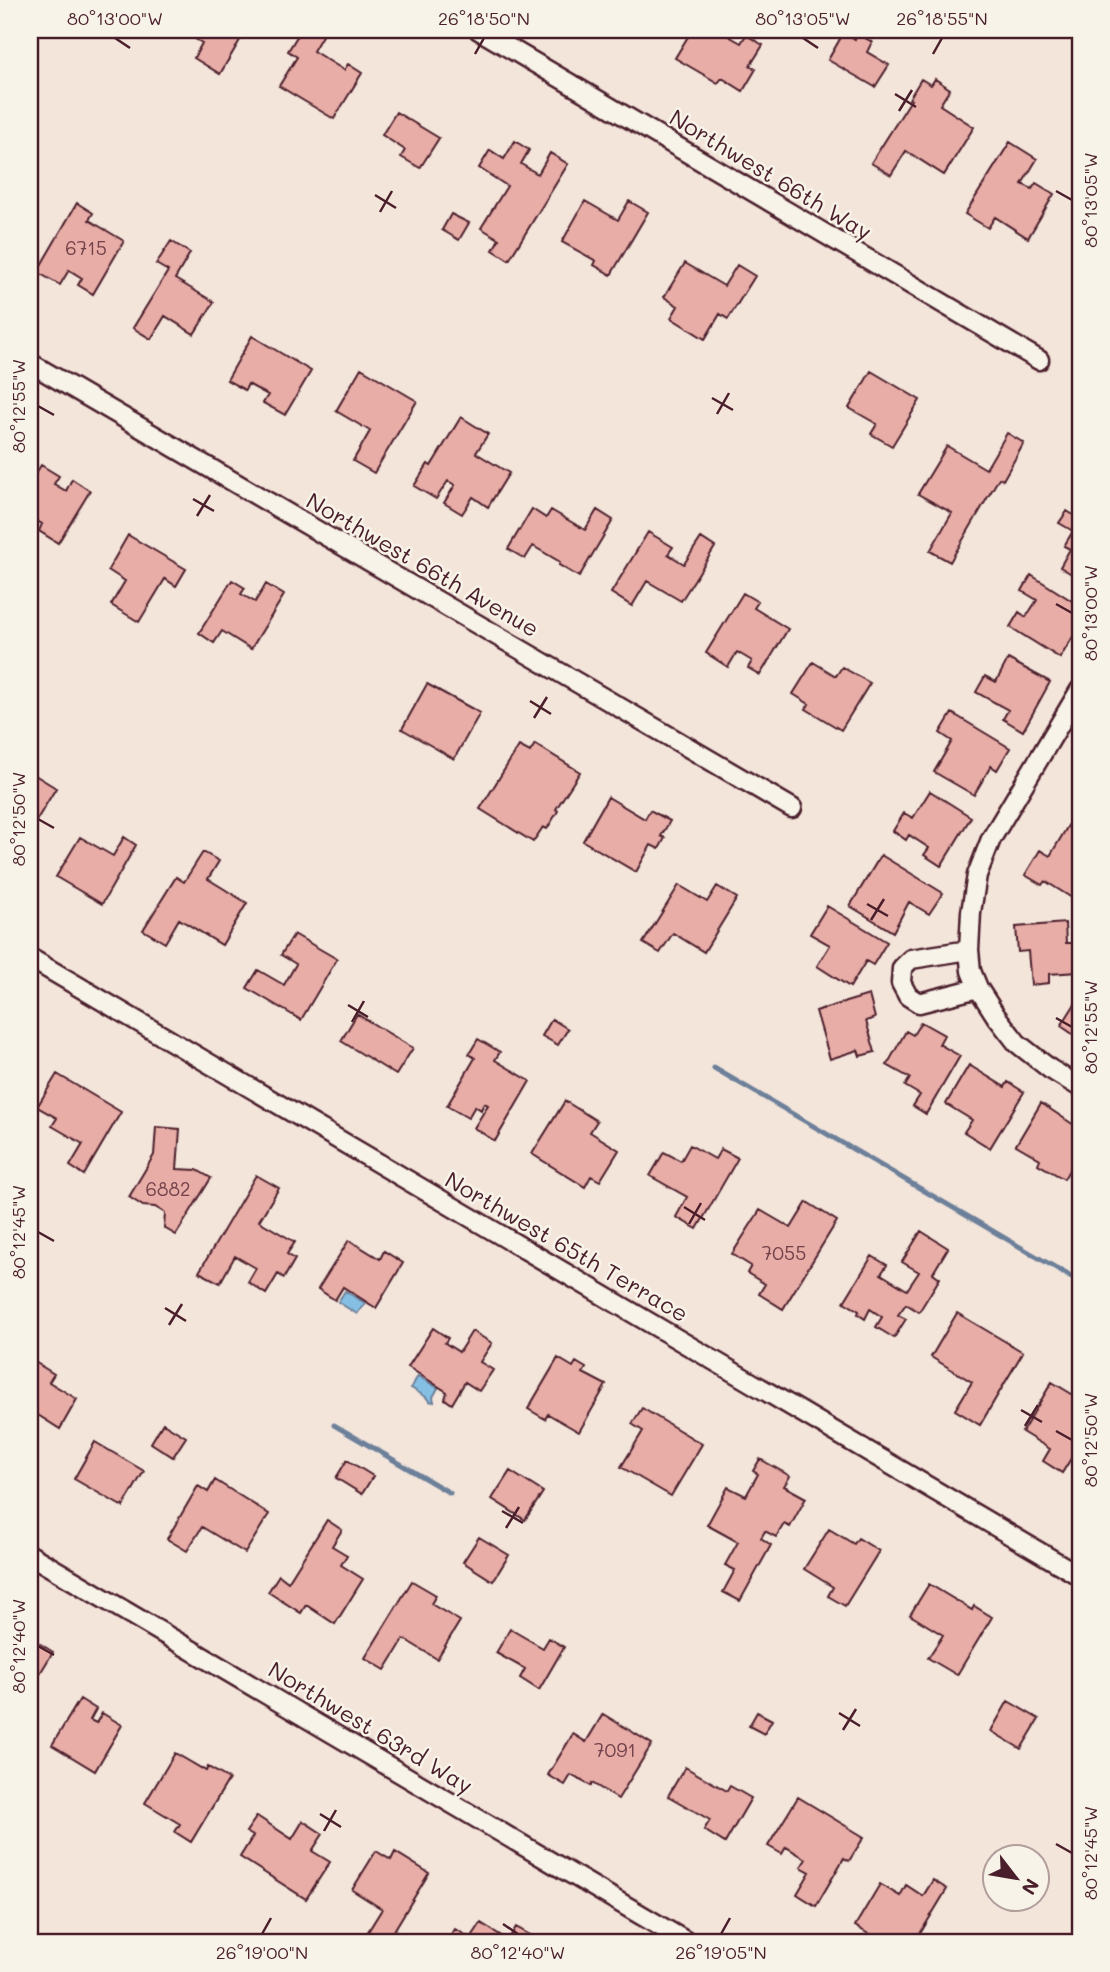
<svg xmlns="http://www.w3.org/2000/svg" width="1110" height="1972" viewBox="0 0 1110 1972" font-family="Mali,sans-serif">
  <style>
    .water { fill: #85c0e4; stroke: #6d809a; stroke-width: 2 }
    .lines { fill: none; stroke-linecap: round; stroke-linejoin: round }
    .stream { stroke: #6d809a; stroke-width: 5 }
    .building { fill: #e8ada7; stroke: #4a1f2b; stroke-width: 2 }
    .minor-casing { stroke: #4a1f2b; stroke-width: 23 }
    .minor { stroke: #f7f3e8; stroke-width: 18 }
    .ticks { fill: none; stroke: #4a1f2b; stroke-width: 2.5 }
    .labels { text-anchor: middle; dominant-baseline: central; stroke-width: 5; stroke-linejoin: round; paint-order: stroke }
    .number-label { font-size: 19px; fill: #72424a }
    .street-label { font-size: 23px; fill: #4a1f2b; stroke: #f7f3e8 }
    .neatline { fill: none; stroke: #4a1f2b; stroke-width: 2.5 }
    .ticks-label { font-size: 18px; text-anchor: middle; fill: #4a1f2b }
  </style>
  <rect width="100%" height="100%" fill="#f4e5db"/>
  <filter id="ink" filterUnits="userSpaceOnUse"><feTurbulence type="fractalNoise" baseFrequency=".0143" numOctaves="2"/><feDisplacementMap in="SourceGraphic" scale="14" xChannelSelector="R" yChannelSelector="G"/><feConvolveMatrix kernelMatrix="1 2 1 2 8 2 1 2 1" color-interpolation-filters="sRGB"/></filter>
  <g filter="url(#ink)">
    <path class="water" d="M345 1291 365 1303 357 1314 338 1302Z
      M418 1376 438 1388 433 1397 434 1402 429 1401 426 1397 411 1388Z"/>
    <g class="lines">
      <path class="stream" d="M714 1068 1080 1282
        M334 1425 450 1493"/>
    </g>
    <path class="building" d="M180 30H246L220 74 194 58 202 43Z
      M301 30H315L323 34 313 51 344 70 348 64 362 73 334 119 279 86 297 57 288 51Z
      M692 30H718L741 43 746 35 763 45 750 66 756 69 743 91 722 78 718 83 675 58Z
      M844 32 855 39 858 34 872 42 867 52 889 65 875 87 828 60Z
      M921 79 931 85 935 79 950 89 940 105 974 127 944 175 906 151 891 175 871 163 911 100 909 99Z
      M396 112 439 138 420 168 401 157 405 150 382 135Z
      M515 141 529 150 521 164 538 174 550 153 568 164 509 260 493 250 499 239 481 228 507 186 479 168 490 150 504 159Z
      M1010 142 1037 159 1022 184 1032 189 1036 183 1054 194 1028 238 995 217 988 228 965 214Z
      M585 201 618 220 629 201 648 212 611 275 594 265 596 261 562 242Z
      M77 203 93 213 89 220 124 241 93 294 78 285 82 278 69 270 60 285 37 272Z
      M451 214 469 223 459 240 442 230Z
      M171 241 190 253 175 279 214 302 194 334 165 316 151 339 133 328 168 271 156 264Z
      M685 263 724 286 737 265 755 276 728 319 720 314 705 339 671 318 678 306 664 297Z
      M252 336 311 371 285 415 263 403 268 395 248 384 245 390 227 380Z
      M361 368 417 401 374 473 353 461 370 431 336 411Z
      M871 371 920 400 892 446 871 434 877 424 849 408Z
      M461 417 488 434 476 453 509 473 488 507 473 497 462 514 444 503 455 485 448 481 436 499 414 486 428 464 431 466Z
      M1007 433 1024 443 1003 480 999 478 950 562 930 551 952 513 918 494 947 446 986 469Z
      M41 465 59 476 54 484 66 491 72 479 90 491 58 543 39 531 42 524 30 517V483Z
      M532 509 546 518 551 510 585 530 597 510 613 520 579 577 559 565 560 562 533 546 525 559 508 549Z
      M1067 511 1080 519V579L1060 567 1070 549 1064 546 1073 531 1059 523Z
      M648 532 673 547 668 554 684 564 701 538 715 547 681 601 647 581 632 606 611 593Z
      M128 535 186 569 176 586 165 579 139 622 111 605 125 581 108 570Z
      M1031 575 1080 606V632L1079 634 1076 632 1060 658 1010 627 1019 612 1026 617 1037 600 1022 591Z
      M232 580 245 588 241 594 255 602 266 584 284 595 251 649 222 631 214 643 199 633Z
      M743 593 758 602 754 608 788 629 760 675 748 668 752 661 737 652 728 667 706 653Z
      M1008 659 1050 682 1023 731 1003 719 1008 710 976 692 985 676 996 682Z
      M813 662 836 676 842 667 870 683 841 730 806 709 809 704 793 694Z
      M427 684 480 713 454 759 402 729Z
      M952 713 1010 748 997 770 991 766 974 795 934 772 952 741 940 733Z
      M535 744 580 772 556 809 558 811 547 829 543 827 533 842 480 809 519 746 530 752Z
      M30 772 56 788 30 831Z
      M930 791 971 817 941 866 924 855 929 848 909 835 906 840 893 831 904 813 913 818Z
      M608 797 645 819 650 810 670 821 661 836 665 838 659 849 651 845 636 872 583 841Z
      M1069 824 1080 831V903L1045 881 1042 885 1025 875 1040 850 1050 856Z
      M80 837 113 856 124 837 136 845 102 904 56 877Z
      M203 852 219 861 208 879 247 903 222 945 179 919 165 943 143 930 176 877 184 882Z
      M881 855 943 893 929 914 909 902 893 932 850 906Z
      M679 885 707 902 717 886 737 898 704 952 673 933 660 953 643 943Z
      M827 906 887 942 873 965 866 961 850 987 817 966 830 945 810 934Z
      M1065 923 1066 943H1076L1078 972 1049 974V983L1031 985 1028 951 1018 952 1016 927Z
      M294 934 337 959 301 1020 247 988 258 970 284 985 296 964 281 955Z
      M869 995 875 1018 866 1021 875 1052 860 1056 858 1050 830 1059 816 1011Z
      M1080 996V1039L1061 1026Z
      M357 1014 413 1048 396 1075 341 1041Z
      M552 1019 568 1029 558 1045 542 1036Z
      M921 1022 944 1035 939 1044 960 1056 926 1114 913 1106 920 1095 905 1086 910 1078 887 1065 906 1031 913 1035Z
      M478 1039 500 1052 495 1060 530 1081 495 1141 474 1128 488 1105 484 1103 481 1110 475 1106 468 1118 447 1106 475 1058 469 1054Z
      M969 1065 1005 1087 1008 1082 1024 1092 990 1148 964 1132 972 1120 946 1104Z
      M57 1074 121 1112 84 1175 70 1166 83 1144 52 1126 57 1118 37 1107Z
      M565 1101 597 1121 590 1132 619 1150 600 1181 591 1176 585 1187 532 1154Z
      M1041 1103 1080 1129V1151L1064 1179 1038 1164 1040 1159 1016 1145Z
      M156 1127 180 1129 177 1169 197 1170 211 1178 176 1235 164 1228 165 1213 155 1207 143 1206 129 1197 154 1155Z
      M690 1145 715 1159 721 1149 738 1158 697 1229 676 1217 687 1197 650 1176 664 1152 681 1161Z
      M256 1175 279 1188 259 1221 295 1242 287 1254 295 1259 284 1278 278 1274 266 1294 248 1282 256 1268 235 1256 220 1283 199 1272Z
      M807 1202 837 1221 783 1309 759 1294 765 1284 747 1273 751 1266 732 1254 760 1210 791 1228Z
      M921 1231 948 1248 933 1273 940 1278 919 1312 906 1304 898 1315 906 1319 894 1338 876 1327 882 1317 870 1309 865 1319 858 1314 859 1311 844 1302 872 1256 887 1265 881 1274 907 1290 919 1272 902 1262Z
      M349 1240 380 1259 384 1251 403 1263 376 1308 343 1287 335 1300 318 1289Z
      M957 1313 1023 1352 980 1425 955 1410 972 1382 931 1357Z
      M433 1328 448 1338 445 1343 459 1352 472 1331 492 1343 480 1362 493 1370 479 1391 465 1382 452 1404 445 1399 447 1392 408 1367Z
      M558 1358 573 1367 576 1362 586 1368 583 1373 606 1385 579 1432 548 1414 545 1419 528 1409Z
      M30 1359 54 1374 49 1382 77 1399 60 1429 30 1410Z
      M1052 1382 1080 1399V1444L1062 1473 1043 1461 1050 1449 1022 1432Z
      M642 1408 702 1444 671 1496 621 1467 643 1431 632 1424Z
      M163 1423 186 1437 173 1457 151 1443Z
      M95 1442 144 1471 123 1507 74 1479Z
      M760 1459 790 1476 784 1486 806 1498 790 1527 784 1524 776 1537 765 1531 761 1538 771 1545 740 1601 723 1592 735 1570 725 1565 738 1542 707 1525 728 1487 746 1496 758 1474 753 1471Z
      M347 1460 373 1476 362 1494 336 1478Z
      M510 1471 543 1492 525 1520 492 1499Z
      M215 1480 269 1514 245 1553 202 1527 187 1551 167 1539 198 1486 208 1492Z
      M327 1520 342 1530 332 1546 347 1555 341 1565 363 1579 335 1624 306 1605 301 1613 268 1592 279 1575 288 1582Z
      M829 1529 854 1544 858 1538 879 1551 845 1606 828 1596 833 1587 804 1569Z
      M479 1537 509 1555 493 1581 463 1562Z
      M412 1581 436 1595 431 1604 460 1621 437 1659 404 1639 385 1670 365 1658Z
      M929 1584 972 1610 974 1606 992 1617 957 1675 928 1658 943 1635 910 1615Z
      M510 1629 543 1648 549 1638 564 1647 539 1690 520 1678 525 1669 496 1653Z
      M34 1640 53 1652 39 1675 33 1672 30 1677V1647Z
      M80 1699 96 1709 90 1720 96 1723 102 1713 122 1725 95 1771 52 1745Z
      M1008 1701 1039 1719 1021 1749 991 1731Z
      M757 1712 772 1720 764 1734 749 1726Z
      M603 1714 652 1744 618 1799 592 1783 591 1786 571 1775 565 1785 548 1775 573 1734 586 1742Z
      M175 1753 206 1771 208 1767 229 1779 191 1842 175 1832 180 1824 145 1803Z
      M685 1767 727 1791 730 1786 751 1798 725 1843 704 1830 710 1820 668 1796Z
      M798 1797 864 1837 849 1861 844 1858 816 1906 797 1894 810 1872 801 1867 806 1859 786 1847 782 1854 768 1846Z
      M257 1816 292 1839 303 1821 323 1834 312 1851 330 1862 306 1899 240 1857 253 1836 246 1832Z
      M376 1851 391 1860 395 1852 429 1873 387 1942H371L364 1938 382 1909 352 1890Z
      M933 1880 947 1889 915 1942H882L855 1926 880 1884 900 1896 906 1885 923 1896Z
      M481 1923 508 1940 516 1927 539 1940 537 1942H447L455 1929 471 1938Z"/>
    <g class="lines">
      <g class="minor-casing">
        <path id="minor" d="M479 30 1039 360
          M30 363 792 808
          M1080 690 991 839 977 875 971 912 969 950 971 971 978 988 996 1016 1017 1043 1050 1069 1080 1087
          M969 950 911 959 902 968 901 983 908 996 919 1003 978 988
          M30 958 1080 1576
          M30 1555 687 1942"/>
      </g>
      <use href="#minor" class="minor"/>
    </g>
  </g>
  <path class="ticks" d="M115 38 130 48M803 38 818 48M475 54 484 38M933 54 942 38M895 94 916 107M899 111 912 90M1056 191 1072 200M375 195 396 208M380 212 392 191M712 398 733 410M38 406 54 415M717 414 729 393M193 499 214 511M197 516 210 495M1056 604 1072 613M530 701 551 714M534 718 547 697M38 819 54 828M867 904 888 916M871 920 884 899M348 1005 368 1017M1056 1018 1072 1027M352 1022 364 1001M684 1207 705 1220M689 1224 701 1203M38 1232 54 1241M165 1308 186 1321M169 1325 182 1304M1021 1410 1042 1422M1025 1426 1038 1405M1056 1431 1072 1440M502 1511 523 1523M506 1528 519 1507M38 1646 54 1655M839 1713 860 1726M843 1730 856 1709M320 1814 341 1827M324 1831 336 1810M1056 1844 1072 1853M503 1924 518 1934M262 1934 271 1918M721 1934 730 1918"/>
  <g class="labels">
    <g class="number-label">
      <text x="86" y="247">6715</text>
      <text x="168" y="1188">6882</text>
      <text x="784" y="1252">7055</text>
      <text x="615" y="1749">7091</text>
    </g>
    <g class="street-label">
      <text transform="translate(771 174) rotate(31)">Northwest 66th Way</text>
      <text transform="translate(423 564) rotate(30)">Northwest 66th Avenue</text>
      <text transform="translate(567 1246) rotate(30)">Northwest 65th Terrace</text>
      <text transform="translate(371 1727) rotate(31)">Northwest 63rd Way</text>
    </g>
  </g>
  <rect width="1110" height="1972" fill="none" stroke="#f7f3e8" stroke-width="77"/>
  <g transform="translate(1016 1878) rotate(121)"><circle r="33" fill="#f7f3e8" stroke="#b29e9c" stroke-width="2"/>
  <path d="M0-5L12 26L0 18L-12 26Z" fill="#4a1f2b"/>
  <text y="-10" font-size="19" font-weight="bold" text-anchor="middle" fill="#4a1f2b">N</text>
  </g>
  <rect x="38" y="38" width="1034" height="1896" class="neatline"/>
  <g class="ticks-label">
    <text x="115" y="25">80°13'00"W</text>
    <text x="484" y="25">26°18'50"N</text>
    <text x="803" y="25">80°13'05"W</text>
    <text x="942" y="25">26°18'55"N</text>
    <text transform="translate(1091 200) rotate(-90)" y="6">80°13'05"W</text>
    <text transform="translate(19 406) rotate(-90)" y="6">80°12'55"W</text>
    <text transform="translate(1091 613) rotate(-90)" y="6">80°13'00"W</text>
    <text transform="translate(19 819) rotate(-90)" y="6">80°12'50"W</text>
    <text transform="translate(1091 1027) rotate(-90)" y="6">80°12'55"W</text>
    <text transform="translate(19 1232) rotate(-90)" y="6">80°12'45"W</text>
    <text transform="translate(1091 1440) rotate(-90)" y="6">80°12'50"W</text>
    <text transform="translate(19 1646) rotate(-90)" y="6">80°12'40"W</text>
    <text transform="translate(1091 1853) rotate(-90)" y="6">80°12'45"W</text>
    <text x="262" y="1959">26°19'00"N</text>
    <text x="518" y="1959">80°12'40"W</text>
    <text x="721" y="1959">26°19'05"N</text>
  </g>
</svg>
